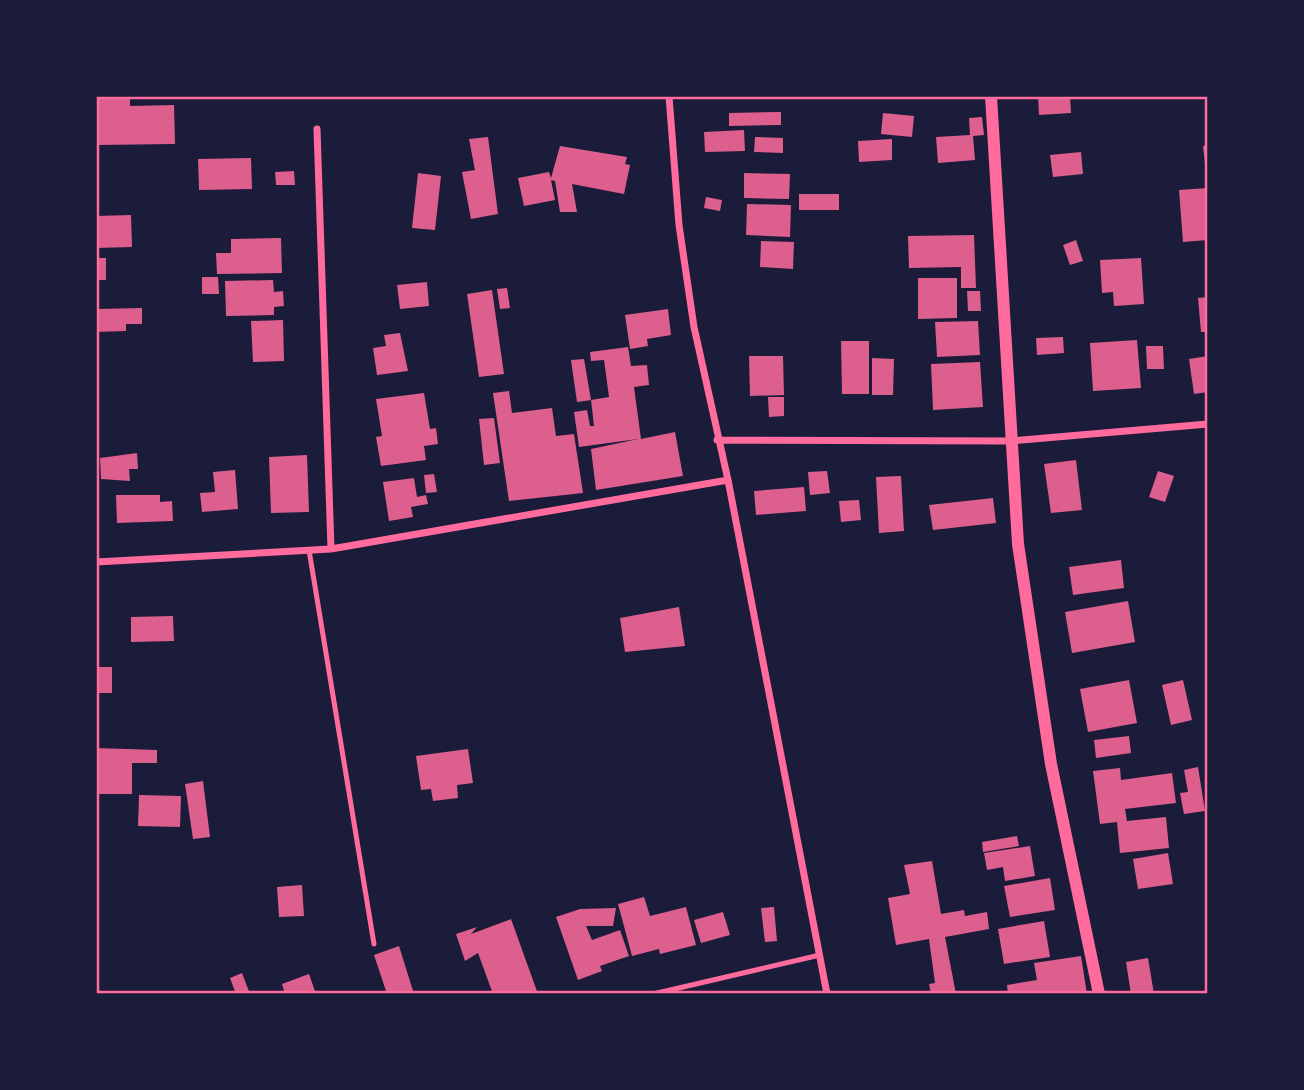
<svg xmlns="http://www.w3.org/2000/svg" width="1304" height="1090" viewBox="0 0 1304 1090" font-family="Roboto,sans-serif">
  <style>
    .building { fill: #dd5f8e }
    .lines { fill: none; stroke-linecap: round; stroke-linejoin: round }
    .service { stroke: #ff6b9d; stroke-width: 5 }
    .minor { stroke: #ff6b9d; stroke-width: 7 }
    .tertiary { stroke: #ff6b9d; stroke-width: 12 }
    .neatline { fill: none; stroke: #ff6b9d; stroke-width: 2.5 }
  </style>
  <rect width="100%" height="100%" fill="#1b1b3a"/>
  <path class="building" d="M96 96H130V106L174 105 175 144 96 145Z
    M1038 96H1070L1071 113 1039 115Z
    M781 112V125L729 126V113Z
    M883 113 914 116 912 137 881 134Z
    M982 117 984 135 973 136 975 160 938 163 936 137 970 135 969 118Z
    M744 130 745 151 705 152 704 132Z
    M488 137 498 214 471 219 462 172 475 170 469 139Z
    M755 137 783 138V153L754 152Z
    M892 139V160L859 162 858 141Z
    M1208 145V172H1206L1203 146Z
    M560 146 627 157 625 164 630 165 624 194 572 184 577 212H560L555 181 551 180 555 200 524 206 518 178 549 172 551 178Z
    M1081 152 1083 174 1053 177 1050 155Z
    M251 158 252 189 199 190 198 159Z
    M294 171 295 185H276L275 172Z
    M418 173 441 176 435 230 412 228Z
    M744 173 790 174 789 199 744 198Z
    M1208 188V240L1183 242 1179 190Z
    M799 194H839V210H799Z
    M706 197 722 200 720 211 704 208Z
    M747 204 791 205 790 237 746 235Z
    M131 215 132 247 96 248V216Z
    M974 235 976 288H961V267L909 268 908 236Z
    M281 238 282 273 217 274 216 253H231V239Z
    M1076 240 1083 261 1070 265 1063 245Z
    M761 241 794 242 793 269 760 267Z
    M96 258H106V280H96Z
    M1141 258 1144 304 1114 306 1113 292 1102 293 1100 260Z
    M202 277H218L219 294H202Z
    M918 278H957V318L918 319Z
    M273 280 274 292 283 291 284 306 274 307V315L226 316 225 281Z
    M427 282 429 306 400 309 397 285Z
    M507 288 510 308 500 309 497 289Z
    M492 290 504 374 479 377 467 294Z
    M967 291H980L981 311H968Z
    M1208 297V332H1201L1198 298Z
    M142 308V324H126V331L96 332V309Z
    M668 309 671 335 647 339 648 346 630 349 625 315Z
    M283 320 284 361 253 362 251 321Z
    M978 321 980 355 937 357 935 322Z
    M400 333 408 371 377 375 373 348 386 346 384 335Z
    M1063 337 1064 353 1037 355 1036 338Z
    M1137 340 1141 388 1093 391 1090 343Z
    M841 341H869V394H842Z
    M1146 346H1163L1164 369H1147Z
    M628 347 631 366 647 365 649 385 634 387 641 439 675 432 683 476 596 490 591 449 638 439 579 447 574 412 587 410 590 426H594L591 400 609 397 604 360 591 361 590 352Z
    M749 356H783L784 395 750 396Z
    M1208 356V392L1194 394 1189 359Z
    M872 358 894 359 893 395H872Z
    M584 359 591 400 577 402 571 360Z
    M980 362 983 407 933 410 931 364Z
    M509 391 512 413 552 408 556 436 574 434 583 493 509 501 493 393Z
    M424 393 430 429 436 428 438 444 424 446 426 460 381 466 376 437 382 436 376 399Z
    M768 397H784V416L769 417Z
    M494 418 500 463 484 465 479 419Z
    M137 453 138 469H129L130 481 101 479 100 458Z
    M307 455 309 512 271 513 269 457Z
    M1076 460 1082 510 1051 513 1044 464Z
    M235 470 238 509 202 512 200 493 215 492 213 472Z
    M827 471 830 493 810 495 808 472Z
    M1158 471 1174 476 1165 502 1149 497Z
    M434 474 437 492 426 493 424 475Z
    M901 476 904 531 879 533 876 477Z
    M414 478 417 497 426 495 428 504 411 507 413 517 389 521 383 482Z
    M804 487 806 511 756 515 754 491Z
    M116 495H160V502L172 501 173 521 117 523Z
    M993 498 996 523 933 530 929 505Z
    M859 500 861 520 841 522 839 501Z
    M1121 560 1124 588 1073 595 1069 567Z
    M1128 601 1135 642 1072 653 1065 612Z
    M679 607 685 646 625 652 620 618Z
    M173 616 174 641 131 642V617Z
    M96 667H112V693H96Z
    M1129 680 1137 723 1088 732 1080 689Z
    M1183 680 1192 720 1171 725 1162 685Z
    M1129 736 1131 753 1096 758 1094 740Z
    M96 748 157 750V763H132V794H96Z
    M468 749 473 783 457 785 458 798 433 801 431 789 421 790 416 756Z
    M1198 767 1205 811 1184 814 1180 793 1188 792 1184 770Z
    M1120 768 1121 780 1172 773 1176 803 1125 809 1127 821 1166 817 1169 848 1120 853 1117 822 1100 824 1093 771Z
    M203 781 210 837 193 839 185 784Z
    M139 795 181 796 180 827 138 826Z
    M1017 836 1019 846 983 852 982 842Z
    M1030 846 1035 876 1005 881 1003 867 987 870 984 853Z
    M1168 853 1173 884 1138 889 1133 859Z
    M932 861 941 914 964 910 965 916 987 912 989 929 945 937 956 994H931L929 984 935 983 929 939 896 945 888 898 910 894 904 865Z
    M1050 878 1055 910 1010 917 1004 886Z
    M302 885 304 916 279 917 277 887Z
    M644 897 650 916 686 907 696 945 660 954 659 949 632 956 618 904Z
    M774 907 777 941 765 942 761 908Z
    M616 908 613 926H586L592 940 620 930 629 956 600 966 602 971 578 980 556 917 580 909Z
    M723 912 730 935 701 943 694 920Z
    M511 919 538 994H493L478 953 465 961 456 934 477 927 471 934Z
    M1044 921 1050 957 1004 964 998 929Z
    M399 946 414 994H387L374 955Z
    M1081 956 1087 994H1008L1007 985 1037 980 1034 963Z
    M1148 958 1154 994H1131L1126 962Z
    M242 973 250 994H236L230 978Z
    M309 974 316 994H285L282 984Z"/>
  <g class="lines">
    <path class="service" d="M309 550 374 944
      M653 994 820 955"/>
    <path class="minor" d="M669 96 679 225 694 327 728 480 827 994
      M317 129 331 549
      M717 440 1011 441 1208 424
      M96 562 331 549 728 480"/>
    <path class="tertiary" d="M991 96 1018 544 1051 764 1099 994"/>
  </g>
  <rect width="1304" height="1090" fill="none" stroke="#1b1b3a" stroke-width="196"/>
  <rect x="98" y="98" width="1108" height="894" class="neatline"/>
</svg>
